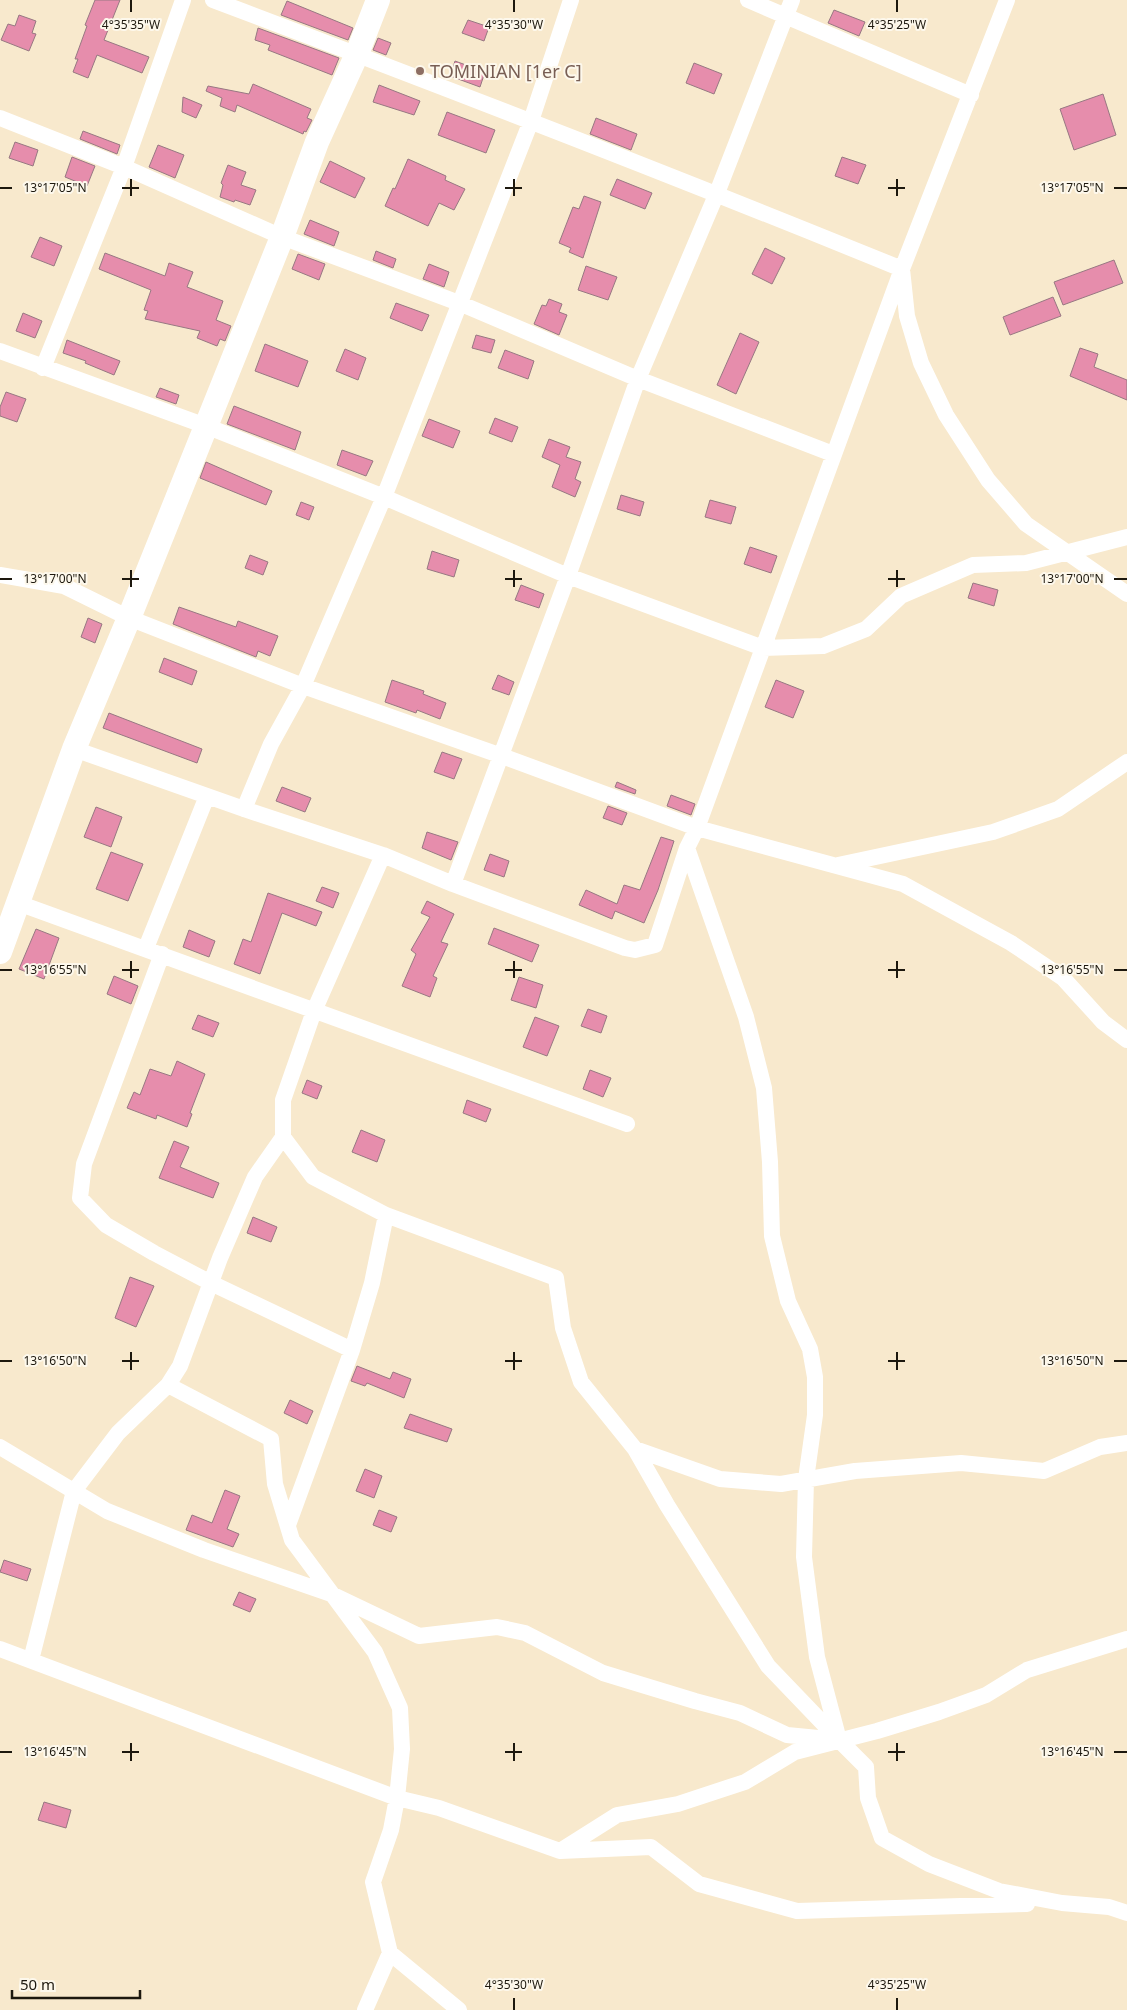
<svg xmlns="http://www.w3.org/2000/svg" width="1127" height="2010" viewBox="0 0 1127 2010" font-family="'Noto Sans',sans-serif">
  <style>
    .building { fill: #e68dac; stroke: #977882 }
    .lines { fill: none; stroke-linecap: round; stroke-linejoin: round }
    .street { stroke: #fff; stroke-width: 16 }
    .secondary { stroke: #fff; stroke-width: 24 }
    .ticks { fill: none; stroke: #1d180e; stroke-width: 2 }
    .education-dot { fill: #8d6e63; stroke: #fdf8ec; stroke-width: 2 }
    .labels { text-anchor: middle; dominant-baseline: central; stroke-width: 4; stroke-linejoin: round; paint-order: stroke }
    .education-label { font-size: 18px; fill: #785e54; stroke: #fdf8ec; text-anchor: start }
    .ticks-label { font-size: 12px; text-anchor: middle; fill: #1d180e; stroke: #fdf8ec; stroke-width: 4; stroke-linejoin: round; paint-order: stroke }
  </style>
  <rect width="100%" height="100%" fill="#f8e9cd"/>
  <path class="building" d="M95 0H120L104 40 149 57 142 73 97 55 88 78 73 72 78 59H75L87 26 85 25Z
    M287 1 353 28 348 40 281 15Z
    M834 10 865 22 859 36 828 23Z
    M19 15 36 21 32 33 36 34 29 51 1 40 8 24 15 26Z
    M468 20 489 27 484 41 462 33Z
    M258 28 339 58 332 75 268 50 270 45 255 40Z
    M378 38 391 43 386 55 373 50Z
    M455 61 485 72 480 87 450 76Z
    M694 63 722 74 714 94 686 83Z
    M253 84 311 109 307 118 312 120 306 132 304 131 303 134 237 105 235 112 220 106 222 98 206 91 208 86 249 94Z
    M379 85 420 101 414 115 373 102Z
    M1103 94 1116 135 1074 150 1060 109Z
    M183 97 202 105 196 118 182 112Z
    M447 112 495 130 486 153 438 135Z
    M596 118 637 134 631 150 590 134Z
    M83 131 120 145 117 154 80 139Z
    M15 142 38 150 33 166 9 158Z
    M158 145 184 155 175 178 149 167Z
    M72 157 95 166 87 186 65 177Z
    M842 157 866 165 858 184 835 176Z
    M408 159 446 176 445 180 465 189 454 210 439 203 428 226 385 206 393 188 395 189Z
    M330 161 365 178 355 198 320 182Z
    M228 165 246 172 241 185 256 190 250 205 235 200 234 202 220 197 223 185 221 183Z
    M617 179 652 193 645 209 610 195Z
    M584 196 601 202 583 258 569 252 571 248 559 243 573 207 579 209Z
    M310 220 339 232 334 246 304 234Z
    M40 237 62 246 54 266 31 257Z
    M765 248 785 258 772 284 752 274Z
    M376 251 396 259 393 268 373 260Z
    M105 253 165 276 169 263 193 272 187 287 223 301 216 320 231 326 225 341 220 339 217 346 197 338 200 331 145 319 148 311 144 310 151 290 99 269Z
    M298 254 325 264 319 280 292 269Z
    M1114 260 1123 283 1063 305 1054 282Z
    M429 264 449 272 444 287 423 279Z
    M586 266 617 277 608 300 578 290Z
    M1053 297 1061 316 1010 335 1003 317Z
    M549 299 562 304 559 312 567 315 559 335 534 324 542 305 546 306Z
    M396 303 429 315 422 331 390 318Z
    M23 313 42 321 35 338 16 331Z
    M740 333 759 342 736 394 717 385Z
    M476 335 495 340 491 353 472 348Z
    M67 340 120 361 114 375 85 363 86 361 63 353Z
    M265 344 308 361 298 387 255 371Z
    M1080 348 1098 354 1094 367 1127 380V400L1070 376Z
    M345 349 366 358 358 380 336 371Z
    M505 350 534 361 528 379 498 368Z
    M160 388 179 395 176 404 156 397Z
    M6 392 26 399 17 422 0 416V407Z
    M234 406 301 432 295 450 227 424Z
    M495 418 518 427 512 442 489 433Z
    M429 419 460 431 453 448 422 436Z
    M549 439 570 447 566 457 581 462 575 479 581 482 575 497 552 487 560 465 542 457Z
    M342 450 373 461 366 476 337 465Z
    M206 462 272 491 266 505 200 478Z
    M621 495 644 502 640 516 617 509Z
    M710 500 736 507 731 524 705 517Z
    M301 502 314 507 309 520 296 515Z
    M750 547 777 556 771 573 744 564Z
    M432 551 459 560 454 577 427 569Z
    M250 555 268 562 263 575 245 568Z
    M973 583 998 590 994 606 968 598Z
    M521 585 544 594 539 608 515 600Z
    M179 607 236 627 238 621 278 636 270 656 258 651 256 657 173 624Z
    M88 618 102 624 95 643 81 637Z
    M164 658 197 671 192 685 159 672Z
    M498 675 514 682 509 695 492 689Z
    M392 680 424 691 423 694 446 703 440 719 417 710 416 713 385 702Z
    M776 680 804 691 793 718 765 707Z
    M109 713 202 749 197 763 103 728Z
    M442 752 462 759 454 779 434 772Z
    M617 782 636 790 635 794 615 787Z
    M282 787 311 798 305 812 276 801Z
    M671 795 695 804 691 815 667 806Z
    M608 806 627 813 622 825 603 818Z
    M96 807 122 817 111 847 84 837Z
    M427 832 458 842 451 860 422 848Z
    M661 837 674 841 658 890 644 923 615 911 612 919 579 905 586 890 617 904 624 885 640 890Z
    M111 852 143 864 128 901 96 889Z
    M490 854 509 861 504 877 484 870Z
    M322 887 339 893 333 908 316 901Z
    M268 893 322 912 316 926 282 913 260 974 234 964 243 939 251 942Z
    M427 901 454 914 441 942 448 944 433 976 437 978 430 997 402 986 416 954 411 950 430 917 421 913Z
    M494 928 539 945 532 962 488 944Z
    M36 929 59 938 44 979 19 969Z
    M189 930 215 941 209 957 183 947Z
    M114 976 138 986 131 1004 107 994Z
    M519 977 543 985 536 1008 511 1000Z
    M588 1009 607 1016 601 1033 581 1026Z
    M198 1015 219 1023 213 1037 192 1029Z
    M535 1017 559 1026 547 1056 523 1047Z
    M177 1061 205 1074 190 1113 192 1114 187 1127 157 1115 156 1119 127 1108 134 1092 140 1095 150 1069 171 1076Z
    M590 1070 611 1078 603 1097 583 1089Z
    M307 1080 322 1086 317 1099 302 1093Z
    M467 1100 491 1109 486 1122 463 1113Z
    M361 1130 385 1140 377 1162 352 1152Z
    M174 1141 189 1147 180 1167 219 1183 213 1198 159 1178Z
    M253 1217 277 1227 271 1242 247 1233Z
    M130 1277 154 1286 136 1327 115 1318Z
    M357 1366 390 1379 393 1372 411 1379 404 1398 367 1383 365 1386 351 1381Z
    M290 1400 313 1411 307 1424 284 1413Z
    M410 1414 452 1429 447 1442 404 1428Z
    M365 1469 382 1476 374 1498 356 1491Z
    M225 1490 240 1496 227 1529 239 1534 233 1547 186 1530 192 1515 212 1523Z
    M379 1510 397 1517 391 1532 373 1525Z
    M4 1560 31 1569 27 1581 0 1572Z
    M239 1592 256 1599 250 1612 233 1605Z
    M44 1802 71 1810 66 1828 38 1820Z"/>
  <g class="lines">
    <path class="street" d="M213 0C444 87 674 176 902 269L907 316 921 363 946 415 988 480 1026 524 1127 594
      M748 0 971 95
      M0 118 124 167 282 237 459 303 638 379 833 454
      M0 351 206 426 384 497 568 576 763 648 823 646 866 629 901 596 973 565 1026 563 1127 537
      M43 368 124 167 183 0
      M0 575 64 586 129 618 303 686 502 756 697 828 903 884 1011 943 1063 978 1103 1022 1127 1040
      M74 749 244 809 383 855 453 884 625 948 635 950 655 945 687 848 697 828 902 269 1007 0
      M244 809 271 744 303 686 384 497 531 121 571 0
      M687 848 746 1017 764 1088 770 1162 772 1236 788 1301 810 1349 815 1377V1415L806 1479 804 1557 817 1657 839 1740 866 1767 868 1798 882 1838 929 1864 999 1891 1062 1903 1109 1907 1127 1913
      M838 865 993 832 1058 809 1127 762
      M453 884 568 576 638 379 717 193 792 0
      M18 903 627 1124
      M146 948 207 796
      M162 954 84 1164 80 1198 106 1225 154 1253 211 1283 352 1350
      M283 1137 313 1177 386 1215 556 1278 563 1328 581 1382 635 1449 667 1505 768 1666 838 1739
      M168 1385 271 1439 275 1484 292 1540 375 1652 400 1708 402 1749 397 1798 391 1830 373 1882 390 1953 459 2010
      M0 1447 107 1511 204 1550 331 1594 419 1636 497 1627 525 1633 603 1673 695 1701 740 1713 787 1735 839 1740
      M635 1449 720 1479 781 1484 855 1471 961 1463 1044 1471 1100 1447 1127 1443
      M288 1525 352 1350 372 1283 386 1215
      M0 1649 397 1798 439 1808 560 1851 651 1847 699 1884 797 1911 1027 1904
      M31 1660 74 1491 118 1433 168 1385 180 1366 220 1258 255 1177 283 1137V1100L314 1011 383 855
      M560 1851 617 1815 678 1804 745 1782 795 1752 877 1731 939 1712 986 1695 1027 1670 1127 1639
      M365 2010 390 1953"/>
    <path class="secondary" d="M0 952 74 749 129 618 282 237 317 142 357 54 378 0"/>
  </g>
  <path class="ticks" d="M131 0V12M514 0V12M897 0V12M131 179V196M514 179V196M897 179V196M0 188H12M122 188H139M505 188H522M888 188H905M1114 188H1127M131 570V587M514 570V587M897 570V587M0 579H12M122 579H139M505 579H522M888 579H905M1114 579H1127M131 961V978M514 961V978M897 961V978M0 970H12M122 970H139M505 970H522M888 970H905M1114 970H1127M131 1352V1370M514 1352V1370M897 1352V1370M0 1361H12M122 1361H139M505 1361H522M888 1361H905M1114 1361H1127M131 1743V1761M514 1743V1761M897 1743V1761M0 1752H12M122 1752H139M505 1752H522M888 1752H905M1114 1752H1127M514 1998V2010M897 1998V2010"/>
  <circle class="education-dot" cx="420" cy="71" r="5"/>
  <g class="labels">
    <g class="education-label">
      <text x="430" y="71">TOMINIAN [1er C]</text>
    </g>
  </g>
  <g class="ticks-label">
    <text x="131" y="29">4°35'35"W</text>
    <text x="514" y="29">4°35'30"W</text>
    <text x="897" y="29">4°35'25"W</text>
    <text x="55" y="192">13°17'05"N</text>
    <text x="1072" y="192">13°17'05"N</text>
    <text x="55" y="583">13°17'00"N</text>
    <text x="1072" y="583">13°17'00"N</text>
    <text x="55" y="974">13°16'55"N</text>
    <text x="1072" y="974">13°16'55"N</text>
    <text x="55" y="1365">13°16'50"N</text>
    <text x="1072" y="1365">13°16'50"N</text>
    <text x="55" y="1756">13°16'45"N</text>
    <text x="1072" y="1756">13°16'45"N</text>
    <text x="514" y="1989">4°35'30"W</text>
    <text x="897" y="1989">4°35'25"W</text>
  </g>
  <path d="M12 1990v8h128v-8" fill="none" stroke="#1d180e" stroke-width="2.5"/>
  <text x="20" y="1990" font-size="15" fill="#1d180e" stroke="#fdf8ec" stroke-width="4" paint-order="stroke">50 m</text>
</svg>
